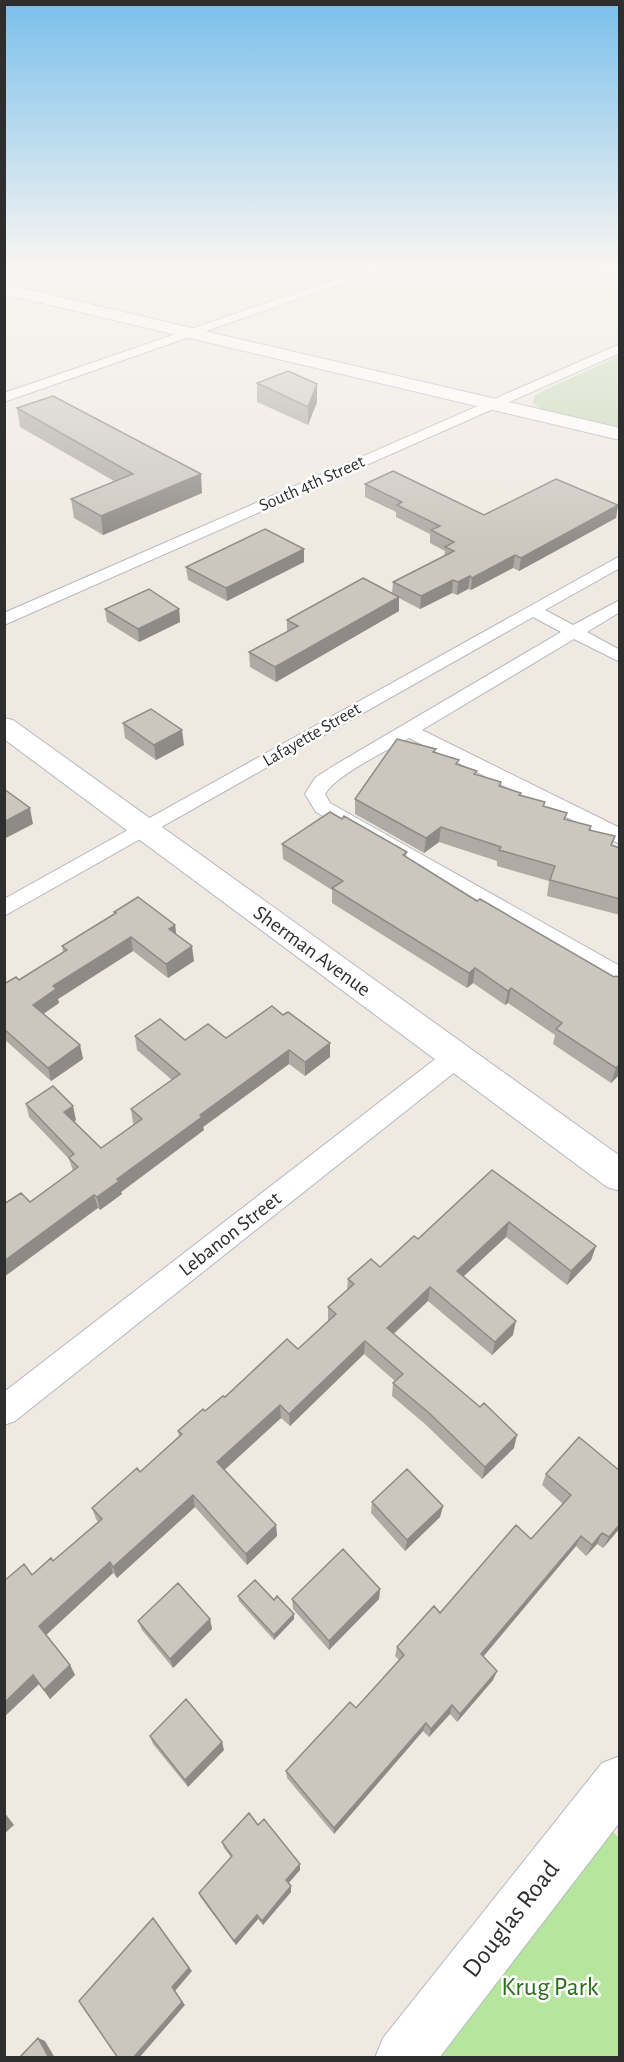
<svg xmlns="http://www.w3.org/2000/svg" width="624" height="2062" viewBox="0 0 624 2062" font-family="'Alegreya Sans',sans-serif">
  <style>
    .green { fill: #b6e59e }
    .cemetery { fill: #c8d9b8 }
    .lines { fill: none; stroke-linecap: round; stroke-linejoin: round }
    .street-casing { stroke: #b4b7c1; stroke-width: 2 }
    .secondary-casing { stroke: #b4b7c1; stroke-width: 2 }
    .street { fill: #fff; fill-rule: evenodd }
    .secondary { fill: #fff; fill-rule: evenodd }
    .wall { fill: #afaba4 }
    .shaded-wall { fill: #8e8b86 }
    .building { fill: #cbc7bf; stroke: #8e8b86; stroke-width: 1.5 }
    .labels { text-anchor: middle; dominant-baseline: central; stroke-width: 5; stroke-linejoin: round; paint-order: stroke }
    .far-street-label { font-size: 18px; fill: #2e2e2e; stroke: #fff }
    .street-label { font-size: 21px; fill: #2e2e2e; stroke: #fff }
    .near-street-label { font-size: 26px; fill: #2e2e2e; stroke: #fff }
    .near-park-label { font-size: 26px; fill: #2c6e1b; stroke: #fff }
  </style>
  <rect width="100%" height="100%" fill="#efe9e1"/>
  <path class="green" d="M596 1814 619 1838V2057L407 2058Z"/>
  <path class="cemetery" d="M619 356V430L548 413 532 403 535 396 545 390Z"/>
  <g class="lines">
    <g class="street-casing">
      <path id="street" d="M386 262H403L4 402V393Z
        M573 262H590L620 271V278Z
        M620 344V353L4 625V613Z
        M620 556V568L545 610 573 625 620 600V612L587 632 620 650V662L574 639 422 730 620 828V844L409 738C388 750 336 775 325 794L330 803 620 966V985L612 983 316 812 305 794 315 778 330 768 561 632 533 617 4 916V899Z
        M456 1048 465 1050 468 1057 465 1064 15 1421 4 1425V1392L447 1050Z"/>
    </g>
    <g class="secondary-casing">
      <path id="secondary" d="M4 284 620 428V440L4 294Z
        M4 718 13 720 620 1156V1191L607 1187 4 739Z
        M620 1756V1822L439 2058H375L383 2038 602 1763Z"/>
    </g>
    <use href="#street" class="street"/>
    <use href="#secondary" class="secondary"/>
  </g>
  <path class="wall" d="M257 383 317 384V402L308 425 257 402Z
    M17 408 202 493 103 535 74 518 71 499 114 481 20 427Z
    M365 484 484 515 618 505 616 518 519 571 513 568 471 590 468 589 457 595 452 593 420 609 399 598V611L276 682 250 667 249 652 287 632V620L392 593 393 582 444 556 445 551 430 543V534L396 517V512L365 497Z
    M304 549V562L227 601 188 580 186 567Z
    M105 609H179L180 622 139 642 107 622Z
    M123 723 184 745 156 760 125 738Z
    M435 753 458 765 477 771 476 775 501 782V787L520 796 545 802 544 807 565 819 590 830 615 836 612 846 620 848V915L547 896 549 881 497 866V861L439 842 424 853 355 814V799Z
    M342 819 407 852 406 857 477 901 614 977 620 978V1078L618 1076 611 1083 553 1044 555 1035 508 1003 505 1005 473 983 467 988 332 903V890L283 859 282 844Z
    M114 912 175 925 176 934 194 961 168 978 133 951 58 999 59 1003 43 1014 80 1045 83 1059 51 1081 4 1039V984L19 980 63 952 62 946 115 914Z
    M135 1036 185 1040 226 1038 330 1057 305 1076 289 1064 203 1127 204 1130 121 1192 122 1194 100 1210 98 1208 30 1202 73 1171 69 1159 29 1117 26 1104 76 1120 74 1122 101 1148 134 1124 133 1123 131 1109 172 1080 137 1050Z
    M492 1170 596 1246 591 1260 567 1285 506 1237 463 1277 513 1335 492 1355 428 1301 394 1334 514 1448 482 1479 425 1424 392 1396 393 1383 395 1381 364 1354 290 1426 281 1418 224 1470 276 1525 277 1536 247 1565 195 1507 117 1578 113 1573 46 1635 70 1665 75 1675 50 1699 39 1684 4 1717 32 1575 53 1561 98 1522 96 1519 92 1508 140 1472 179 1437 178 1431 225 1397 298 1349 328 1321V1307L347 1290 348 1279 380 1267 418 1239Z
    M546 1474 620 1528 603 1548 597 1544 586 1556 576 1546 483 1657 497 1671 493 1680 457 1722 450 1714 429 1737 423 1731 334 1834 287 1778 286 1771 356 1708 399 1660 395 1656 397 1647 531 1539 563 1504 542 1485Z
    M372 1502 443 1506 440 1517 405 1551 371 1513Z
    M380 1589 379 1599 329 1650 293 1609 292 1599Z
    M238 1596 274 1600 294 1619 274 1640 239 1601Z
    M210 1619 212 1629 173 1668 142 1630 138 1621Z
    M150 1736 224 1750 188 1787 153 1744Z
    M258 1825 300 1870 288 1883 291 1892 263 1925 258 1919 236 1945 201 1898 199 1893 231 1857 224 1848 222 1842Z"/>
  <path class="shaded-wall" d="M317 384V402L308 425V407Z
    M201 474 202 493 103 535 101 516Z
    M618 505 616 518 519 571 521 558Z
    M304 549V562L227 601 226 588Z
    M515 555 513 568 471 590 472 578Z
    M470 576 468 589 457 595 458 582Z
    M453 580 452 593 420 609 421 596Z
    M399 597V611L276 682 275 667Z
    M179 609 180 622 139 642 138 629Z
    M182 730 184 745 156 760 154 745Z
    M30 808 33 824 4 839V822Z
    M441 827 439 842 424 853 426 838Z
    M175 925 177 940 169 929Z
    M131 937 133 951 58 999 59 1003 36 1019 33 1005 53 986Z
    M192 946 194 961 168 978 166 964Z
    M475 968 473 983 467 988 469 973Z
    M511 988 508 1003 505 1005 508 991Z
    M330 1043V1057L305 1076V1062Z
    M80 1045 83 1059 51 1081 48 1068Z
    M289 1050V1064L203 1127 204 1130 121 1192 122 1194 100 1210 97 1197 117 1179 200 1115Z
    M620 1064V1071L618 1076 611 1083 616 1068Z
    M73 1106 76 1120 68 1126 64 1112Z
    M94 1195 98 1208 4 1277V1261Z
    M509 1222 506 1237 454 1285 457 1271Z
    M596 1246 591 1260 567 1285 571 1271Z
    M430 1287 428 1301 385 1341 387 1328Z
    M516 1321 513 1335 492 1355 495 1342Z
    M365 1341 364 1354 290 1426 289 1414Z
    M280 1405 281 1418 219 1475 217 1462Z
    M517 1435 514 1448 482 1479 485 1467Z
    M193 1495 195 1507 117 1578 113 1567Z
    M443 1506 440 1517 405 1551 407 1540Z
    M620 1524V1528L603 1548 609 1537Z
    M276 1525 277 1536 247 1565 246 1554Z
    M602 1533 597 1544 586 1556 592 1545Z
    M581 1536 576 1546 477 1664 481 1654Z
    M110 1562 113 1573 45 1636 39 1626Z
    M380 1589 379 1599 329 1650V1641Z
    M294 1614V1619L274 1640V1635Z
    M210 1619 212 1629 173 1668 170 1659Z
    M70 1665 75 1675 50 1699 44 1690Z
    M497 1671 493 1680 457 1722 460 1714Z
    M33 1675 39 1684 4 1717V1703Z
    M452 1705 450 1714 429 1737 431 1729Z
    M426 1723 423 1731 334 1834V1828Z
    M222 1742 224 1750 188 1787 185 1780Z
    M4 1812 14 1825 4 1834Z
    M300 1864V1870L287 1885 286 1880Z
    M291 1886V1892L263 1925 262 1921Z
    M257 1915 258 1919 236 1945 234 1941Z
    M153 1918 192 1971 175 1991 185 2005 139 2058H133Z
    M38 2038 45 2041 55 2058H49Z"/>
  <path class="building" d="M288 371 317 384 308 407 257 383Z
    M53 396 201 474 101 516 71 499 133 474 17 408Z
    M393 471 484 515 556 479 618 505 521 558 515 555 472 578 470 576 458 582 453 580 421 596 393 582 454 551 445 547 454 542 431 530 440 526 397 505 402 502 365 484Z
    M265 529 304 549 226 588 186 567Z
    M363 578 399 597 275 667 249 652 298 626 287 620Z
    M149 589 179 609 138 629 105 609Z
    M151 709 182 730 154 745 123 723Z
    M397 739 436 749 433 752 459 760 456 764 477 771 474 774 501 782 499 786 521 793 519 795 545 802 543 806 567 813 564 819 591 826 589 830 615 836 611 845 620 848V899L550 880 555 866 499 850 501 847 441 827 426 838 355 799Z
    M4 789 30 808 4 822Z
    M330 812 342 819 344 816 407 852 403 855 477 901 480 899 614 977 616 976 620 978V1064L616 1068 556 1029 562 1023 511 988 508 991 475 968 469 973 332 888 343 881 282 844Z
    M138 897 175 925 169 929 192 946 166 964 131 937 53 986 56 989 33 1005 80 1045 48 1068 4 1029V984L16 977 19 980 67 950 62 946 116 913 114 912Z
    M272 1006 283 1015 288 1012 330 1043 305 1062 289 1050 200 1115 202 1117 117 1179 119 1181 97 1197 94 1195 4 1261V1204L21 1193 30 1202 78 1167 69 1158 74 1154 26 1104 53 1086 73 1106 64 1112 101 1148 142 1119 131 1109 180 1074 135 1036 160 1019 185 1040 208 1024 226 1038Z
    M492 1170 596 1246 571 1271 509 1222 457 1271 516 1321 495 1342 430 1287 387 1328 480 1407 484 1403 517 1435 485 1467 428 1412 393 1383 403 1374 365 1341 289 1414 280 1405 217 1462 276 1525 246 1554 193 1495 113 1567 110 1562 39 1626 70 1665 44 1690 33 1675 4 1703V1581L24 1564 32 1575 51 1558 53 1561 102 1519 92 1508 137 1468 140 1472 182 1434 178 1431 203 1409 205 1411 223 1396 225 1397 287 1339 298 1349 336 1314 328 1307 354 1284 348 1279 371 1259 380 1267 414 1236 418 1239Z
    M579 1437 620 1471V1524L609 1537 602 1533 592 1545 581 1536 481 1654 497 1671 460 1714 452 1705 431 1729 426 1723 334 1828 286 1771 350 1702 356 1708 404 1655 397 1647 434 1606 440 1613 516 1525 531 1539 571 1495 546 1474Z
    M407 1469 443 1506 407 1540 372 1502Z
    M343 1549 380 1589 329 1641 292 1599Z
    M255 1580 274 1600 277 1596 294 1614 274 1635 238 1596Z
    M178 1583 210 1619 170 1659 138 1621Z
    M186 1699 222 1742 185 1780 150 1736Z
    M249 1813 258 1825 264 1819 300 1864 286 1880 291 1886 262 1921 257 1915 234 1941 199 1893 232 1856 222 1842Z
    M153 1918 189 1968 172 1987 182 2002 133 2058H118L79 2001Z
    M38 2038 49 2058H19Z"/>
  <linearGradient id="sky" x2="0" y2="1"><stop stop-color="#7abfeb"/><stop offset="0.48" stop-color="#f8f5f2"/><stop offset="1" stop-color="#f8f5f2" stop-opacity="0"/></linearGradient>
  <rect width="624" height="551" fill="url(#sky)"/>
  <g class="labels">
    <g class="far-street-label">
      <text transform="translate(312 484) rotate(-24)">South 4th Street</text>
      <text transform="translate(312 735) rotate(-30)">Lafayette Street</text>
    </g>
    <g class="street-label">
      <text transform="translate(312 951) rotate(36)">Sherman Avenue</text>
      <text transform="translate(230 1234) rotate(-38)">Lebanon Street</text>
    </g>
    <g class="near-street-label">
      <text transform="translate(511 1919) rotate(-52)">Douglas Road</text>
    </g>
    <g class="near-park-label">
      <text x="550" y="1987">Krug Park</text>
    </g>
  </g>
  <rect width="624" height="2062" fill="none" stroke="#2e2e2e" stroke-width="12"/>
</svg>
